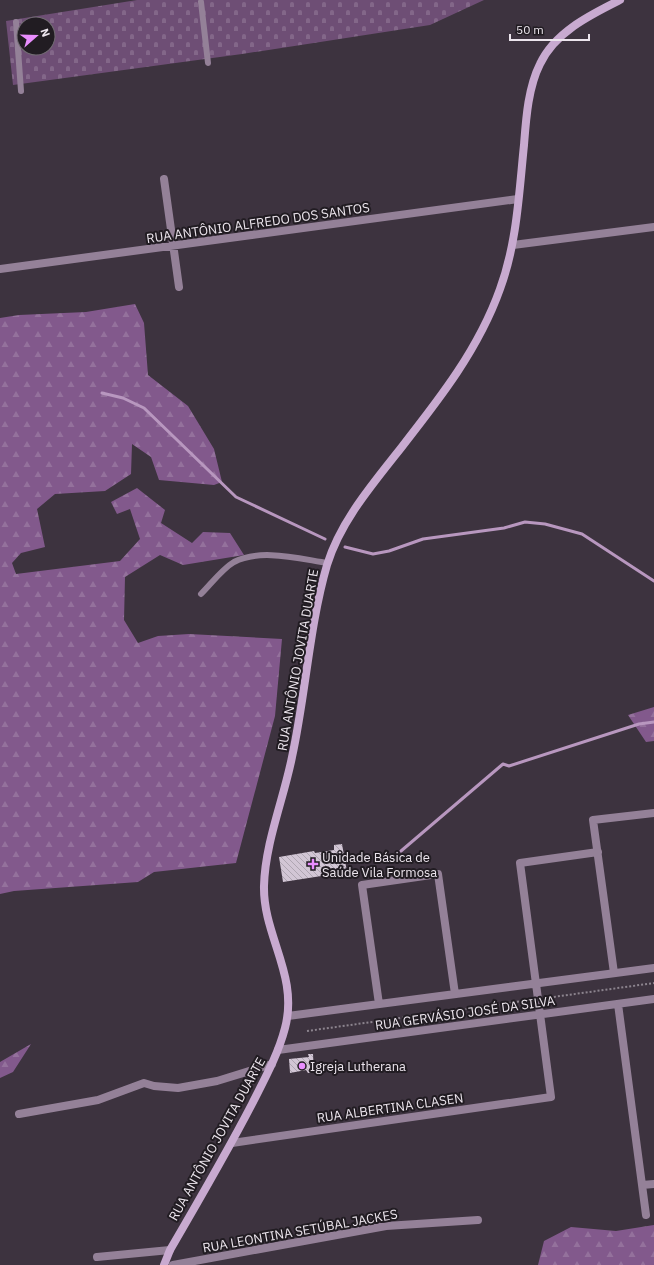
<svg xmlns="http://www.w3.org/2000/svg" width="654" height="1265" viewBox="0 0 654 1265" font-family="'IBM Plex Sans',sans-serif">
  <style>
    .forest { fill: url(#forest-firs) }
    .cemetery { fill: url(#cemetery-stones); fill-rule: evenodd }
    .lines { fill: none; stroke-linecap: round; stroke-linejoin: round }
    .stream { stroke: #b897bf; stroke-width: 3 }
    .building { fill: url(#building-back-hatch) }
    .path { stroke: #8c848e; stroke-width: 2; stroke-dasharray: 2 2; stroke-linecap: butt }
    .lane { stroke: #948198; stroke-width: 6 }
    .street { stroke: #948198; stroke-width: 8 }
    .secondary { stroke: #c8aad0; stroke-width: 8 }
    .poi-dot { fill: #e98efe; stroke: #211c22; stroke-width: 1.5 }
    .labels { text-anchor: middle; dominant-baseline: central; stroke-width: 4; stroke-linejoin: round; paint-order: stroke }
    .street-label { font-size: 13px; fill: #ece5ed; stroke: #211c22 }
    .poi-label { font-size: 13px; fill: #ece5ed; stroke: #211c22; text-anchor: start }
  </style>
  <defs>
    <pattern id="forest-firs" width="22" height="20" patternUnits="userSpaceOnUse"><rect width="22" height="20" fill="#82598c"/><path d="M5 1l3.5 6h-7zM16 11l3.5 6h-7z" fill="#94719c"/></pattern>
    <pattern id="cemetery-stones" width="16" height="16" patternUnits="userSpaceOnUse"><rect width="16" height="16" fill="#6e4e75"/><path d="M2 7V4a2 2 0 0 1 4 0v3zM10 15v-3a2 2 0 0 1 4 0v3z" fill="#836789"/></pattern>
    <pattern id="building-back-hatch" width="6" height="6" patternUnits="userSpaceOnUse"><rect width="6" height="6" fill="#d2c6d5"/><path d="M-1 5l2 2M0 0l6 6M5-1l2 2" fill="none" stroke="#afa6b2"/></pattern>
  </defs>
  <rect width="100%" height="100%" fill="#3d333f"/>
  <path class="forest" d="M135 304 144 323 148 375 188 406 214 449 222 482 214 485 159 480 151 457 132 444 131 474 105 491 55 494 37 509 45 547 21 553 12 563 16 574 120 561 140 539 130 509 117 514 111 502 137 488 165 510 161 523 192 543 203 532 230 533 244 555 183 565 160 555 125 577 124 620 138 643 158 636 189 634 282 639 275 716 236 863 154 872 138 882 14 891 0 894V318L19 315 86 312Z
    M654 707V741L646 742 628 715Z
    M31 1044 13 1072 0 1078V1062Z
    M654 1225V1265H538L544 1241 571 1227 616 1231Z"/>
  <path class="cemetery" d="M137 0H484L430 25 242 54 13 85 6 21ZM24 24H48V48H24Z"/>
  <g class="lines">
    <path class="stream" d="M102 393 123 398 144 408 236 497 325 539
      M345 547 373 554 389 551 423 539 504 528 525 522 545 524 582 534 654 581
      M401 851 503 764 509 766 639 724 654 722"/>
  </g>
  <path class="building" d="M342 844 347 872 283 882 279 857 314 851 315 853 334 850V845Z
    M308 1054H313L314 1073H308L306 1070 290 1073 289 1059 309 1057Z"/>
  <g class="lines">
    <path class="path" d="M546 998 654 983
      M307 1031 530 1000"/>
    <path class="lane" d="M201 2 208 63
      M16 22 21 91
      M201 594C211 584 222 569 234 562 260 548 300 559 328 563"/>
    <path class="street" d="M164 179 179 287
      M513 245 654 227
      M0 269 518 199
      M614 973 593 820 654 813
      M379 1004 362 885 438 874 455 994
      M618 1004 646 1215
      M288 1016 654 968
      M278 1050 654 999
      M19 1114 98 1100 144 1083 154 1086 178 1088 217 1081 272 1064
      M232 1143 551 1097 520 863 598 852
      M642 1185 654 1184
      M97 1257 170 1250
      M173 1265 386 1226 478 1220"/>
    <path class="secondary" d="M164 1265 170 1250C198 1202 226 1154 252 1104 264 1080 278 1055 285 1028 299 975 263 936 264 886 265 843 284 798 292 757 306 693 309 627 327 565 340 523 370 487 397 453 437 402 478 351 500 289 517 243 519 193 524 145 526 119 528 88 540 64 555 32 590 15 620 0"/>
  </g>
  <g class="poi-dot">
    <path d="M311 858h4v4h4v4h-4v4h-4v-4h-4v-4h4z"/>
    <circle cx="302" cy="1066" r="4"/>
  </g>
  <g class="labels">
    <g class="street-label">
      <text transform="translate(258 223) rotate(-8)">RUA ANTÔNIO ALFREDO DOS SANTOS</text>
      <text transform="translate(298 660) rotate(-80)">RUA ANTÔNIO JOVITA DUARTE</text>
      <text transform="translate(465 1013) rotate(-8)">RUA GERVÁSIO JOSÉ DA SILVA</text>
      <text transform="translate(390 1108) rotate(-8)">RUA ALBERTINA CLASEN</text>
      <text transform="translate(217 1139) rotate(-61)">RUA ANTÔNIO JOVITA DUARTE</text>
      <text transform="translate(300 1231) rotate(-10)">RUA LEONTINA SETÚBAL JACKES</text>
    </g>
    <g class="poi-label">
      <text x="322" y="857">Unidade Básica de<tspan x="322" dy="15">Saúde Vila Formosa</tspan></text>
      <text x="310" y="1066">Igreja Lutherana</text>
    </g>
  </g>
  <g transform="translate(36 36) rotate(70)"><circle r="19" fill="#211c22" stroke="#726c73"/>
  <path d="M0-3L7 15L0 10L-7 15Z" fill="#e98efe"/>
  <text y="-6" font-size="11" font-weight="bold" text-anchor="middle" fill="#ece5ed">N</text>
  </g>
  <path d="M510 34v6h79v-6" fill="none" stroke="#ece5ed" stroke-width="2"/>
  <text x="516" y="34" font-size="12" fill="#ece5ed" stroke="#211c22" stroke-width="3" paint-order="stroke">50 m</text>
</svg>
